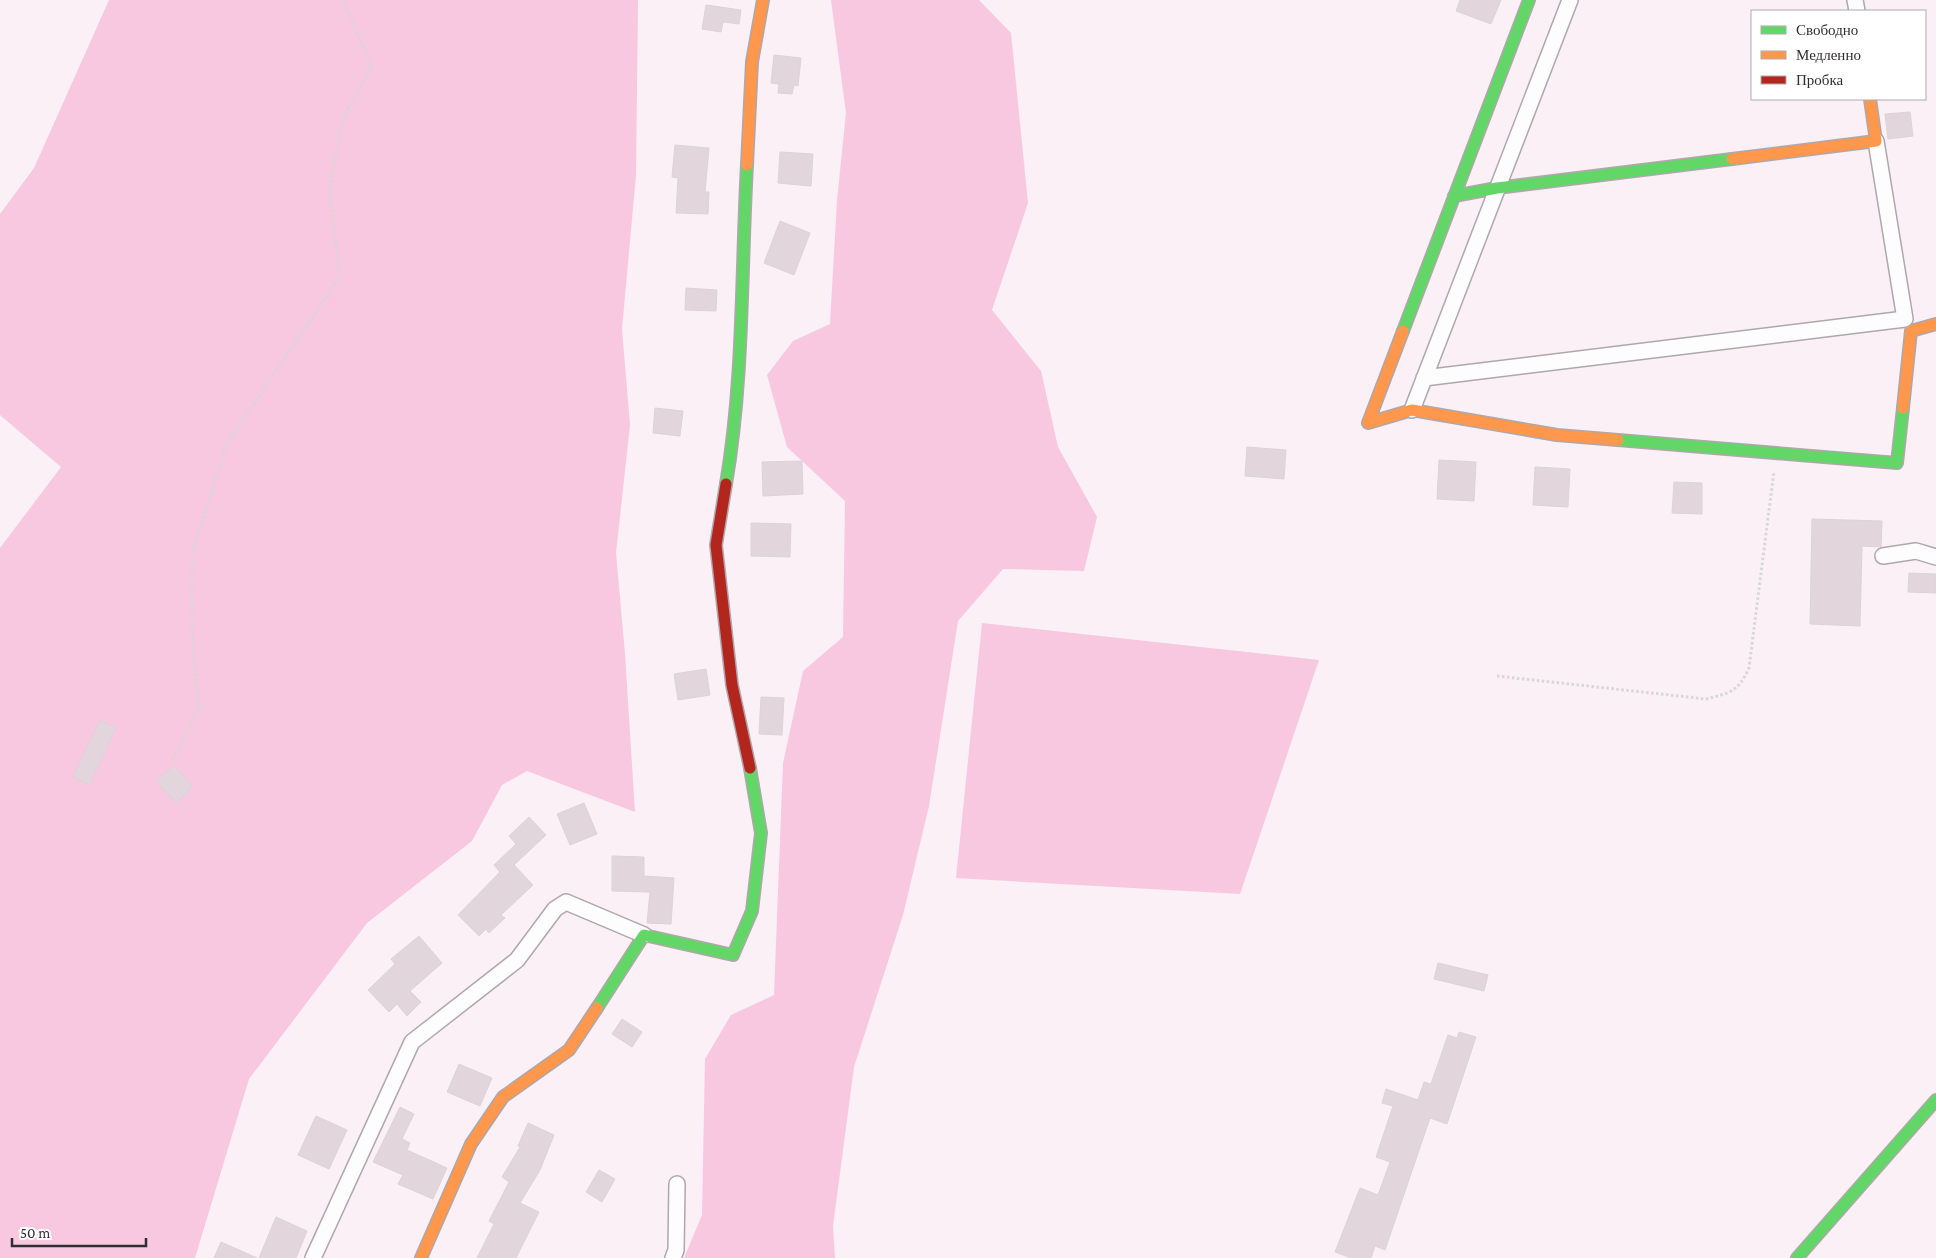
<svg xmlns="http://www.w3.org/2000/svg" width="1936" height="1258" viewBox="0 0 1936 1258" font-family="'Crimson Pro',serif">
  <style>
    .forest { fill: #f7c8e0 }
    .building { fill: #e2d6dc; stroke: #dcd3d7 }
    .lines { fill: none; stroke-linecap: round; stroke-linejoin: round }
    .street-casing { stroke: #afa7ab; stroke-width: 18 }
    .fast-casing { stroke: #afa7ab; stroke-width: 14 }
    .slow-casing { stroke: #afa7ab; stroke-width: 14 }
    .jam-casing { stroke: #afa7ab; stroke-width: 14 }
    .path { stroke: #d9d6d7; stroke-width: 3; stroke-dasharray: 2.5 2.5; stroke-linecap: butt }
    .street { stroke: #fefdfe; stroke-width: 15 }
    .fast { stroke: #63d668; stroke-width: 11 }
    .slow { stroke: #ff974d; stroke-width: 11 }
    .jam { stroke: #b3261e; stroke-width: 11 }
  </style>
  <rect width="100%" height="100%" fill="#faf0f5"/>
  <path class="forest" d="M109 0H638L636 175 622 329 630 425 616 553 625 654 635 812 527 771 502 785 472 841 367 923 249 1079 195 1258H0V548L61 467 0 415V214L34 168Z
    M831 0H979L1011 33 1028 203 992 310 1041 371 1058 447 1097 517 1084 571 1003 569 958 621 929 806 903 915 854 1067 833 1226 835 1258H684L702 1215 705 1059 731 1015 774 995 783 763 803 671 843 637 845 501 787 447 767 375 793 341 830 324 837 200 846 113Z
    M982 623 1319 660 1240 894 956 878Z"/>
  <path class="building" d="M1460 0H1501L1491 24 1456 11Z
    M706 5 741 10 739 24 723 22 721 32 702 29Z
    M774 55 801 58 798 86 794 85 792 94 778 93 779 84 771 83Z
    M1910 112 1913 136 1888 139 1885 114Z
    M675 145 709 148 705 192H709L708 214 676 213 678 178 672 177Z
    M780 152 813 154 811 186 778 183Z
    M780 221 810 233 794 275 764 263Z
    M686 288 717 290 716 311 685 310Z
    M655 408 683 411 680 436 653 433Z
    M1247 447 1286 450 1284 479 1245 476Z
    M1439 460 1476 462 1474 501 1437 499Z
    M802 461 803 494 763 496 762 462Z
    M1535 467 1570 469 1568 507 1533 505Z
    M1674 482 1702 483V514L1672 513Z
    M1812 519 1882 521 1881 547 1862 546 1860 626 1810 624Z
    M751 523 791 524 790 557 751 556Z
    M1909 573 1936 574V593L1908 592Z
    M706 669 710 695 678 700 674 674Z
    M761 697 784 698 782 735 759 734Z
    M100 720 116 728 89 785 73 777Z
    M174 765 193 787 176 803 156 781Z
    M584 803 597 834 570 845 557 814Z
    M529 817 546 835 514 865 533 885 501 915 505 918 489 933 486 929 479 936 458 915 500 872 494 865 516 844 509 836Z
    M612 856 644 857V876L674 878 671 924 647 923 650 892 612 891Z
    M419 936 442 963 410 991 421 1002 407 1016 397 1004 389 1012 368 990 395 964 391 959Z
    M1438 963 1488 975 1484 991 1434 979Z
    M622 1019 642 1032 632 1047 612 1034Z
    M1459 1032 1476 1037 1447 1124 1430 1118 1385 1250 1375 1246 1371 1258H1351L1335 1252 1360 1188 1378 1195 1390 1162 1376 1157 1393 1106 1382 1103 1386 1089 1418 1100 1424 1082 1431 1084 1448 1035 1457 1038Z
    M459 1064 492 1078 480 1106 447 1092Z
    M400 1107 414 1114 402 1139 410 1143 407 1150 447 1168 433 1199 398 1184 403 1175 373 1162Z
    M316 1116 347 1130 329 1169 298 1155Z
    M528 1123 554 1135 540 1170 520 1203 539 1212 516 1258H477L494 1224 489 1221 509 1182 502 1177 520 1147 518 1146Z
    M599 1170 615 1179 602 1202 586 1192Z
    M276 1217 307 1231 296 1258H259Z
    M221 1242 257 1258H214Z"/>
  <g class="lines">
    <g class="street-casing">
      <path id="street" d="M1855 0 1857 11
        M1424 378 1905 319 1876 141
        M1412 410 1570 0
        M1883 556 1916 551 1936 557
        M313 1258 412 1042 517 960 555 909 566 902 644 935
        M673 1258 676 1250 677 1184"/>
    </g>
    <g class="fast-casing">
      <path id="fast" d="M1454 196 1497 188 1732 159
        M1403 331 1529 0
        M1618 440 1897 463 1903 408
        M726 484C744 379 741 271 747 165
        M597 1008 644 935 733 955 752 911 761 833 750 768
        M1797 1258 1936 1100"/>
    </g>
    <g class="slow-casing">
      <path id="slow" d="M1732 159 1876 141 1870 99
        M747 165 752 62 763 0
        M1403 331 1368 423 1412 410 1557 435 1618 440
        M1903 408 1911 331 1936 324
        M421 1258 471 1144 503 1097 569 1050 597 1008"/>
    </g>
    <g class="jam-casing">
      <path id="jam" d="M726 484 716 545 732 685 750 768"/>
    </g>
    <path class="path" d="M1497 676 1706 699C1730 693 1738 692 1749 668L1774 471
      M173 760 199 708 192 633V554L226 445 340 276 329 188 344 116 372 67 343 0"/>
    <use href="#street" class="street"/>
    <use href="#fast" class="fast"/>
    <use href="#slow" class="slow"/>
    <use href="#jam" class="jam"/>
  </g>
  <rect x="1751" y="10" width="175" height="90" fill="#ffffff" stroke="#aeabac"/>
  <rect x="1761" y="26" width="25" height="8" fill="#63d668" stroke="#aeabac"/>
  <text x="1796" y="35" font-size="15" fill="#342d30">Свободно</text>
  <rect x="1761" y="51" width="25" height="8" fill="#ff974d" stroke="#aeabac"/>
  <text x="1796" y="60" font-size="15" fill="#342d30">Медленно</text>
  <rect x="1761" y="76" width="25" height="8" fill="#b3261e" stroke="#aeabac"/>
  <text x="1796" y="85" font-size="15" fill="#342d30">Пробка</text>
  <path d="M12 1238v8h134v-8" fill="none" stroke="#342d30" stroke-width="2.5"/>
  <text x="20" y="1238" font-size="15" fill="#342d30" stroke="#ffffff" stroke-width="4" paint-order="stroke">50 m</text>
</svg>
